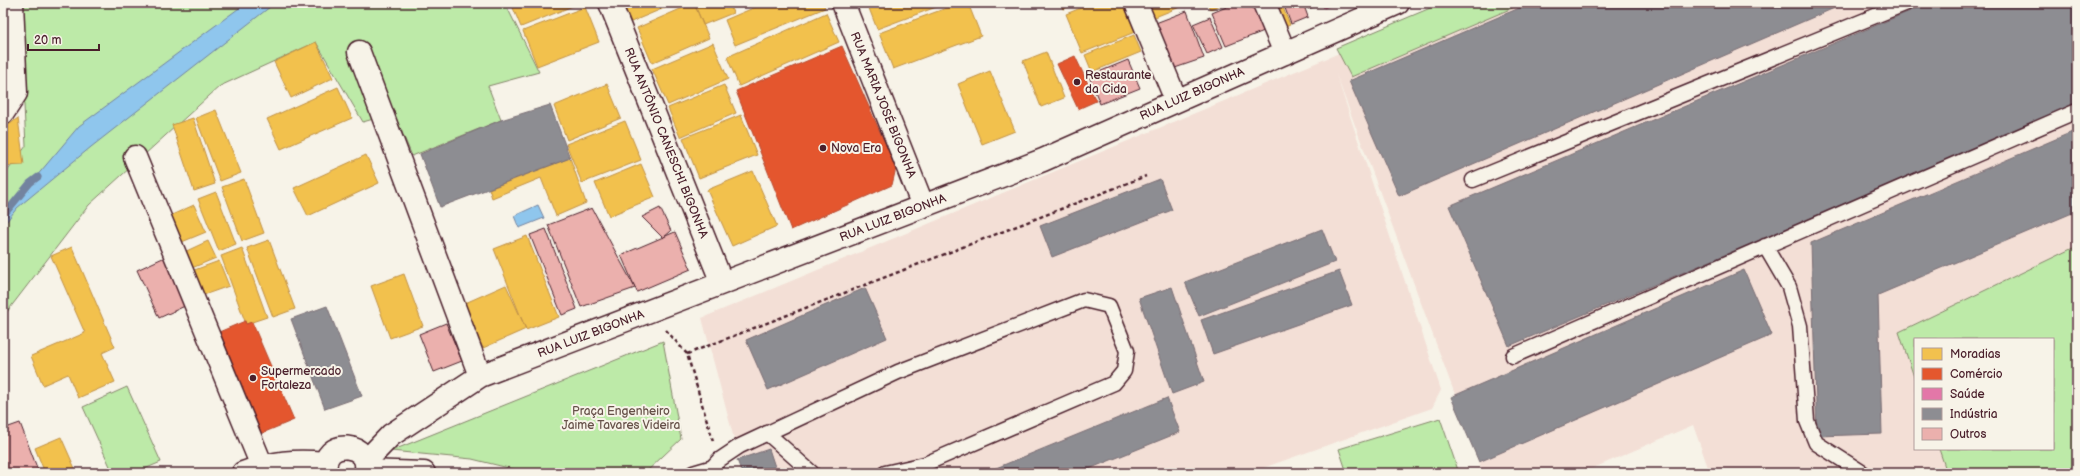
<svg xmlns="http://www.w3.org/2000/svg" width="2080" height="476" viewBox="0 0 2080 476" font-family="'Balsamiq Sans',sans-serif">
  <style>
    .built { fill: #f3dfd6 }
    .green { fill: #bdeaa8; stroke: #84846a }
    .water { fill: #8fc6ed; stroke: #73839f }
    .homes { fill: #f2c14e; stroke: #c09044 }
    .shops { fill: #e4572e; stroke: #b6462d }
    .health { fill: #e377a8; stroke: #b55d82 }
    .industry { fill: #8d8d92; stroke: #796c73 }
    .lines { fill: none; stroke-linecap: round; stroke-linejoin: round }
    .stream { stroke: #73839f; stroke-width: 7 }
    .building { fill: #ebb0ad; stroke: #4a1f2b }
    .lane-casing { stroke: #4a1f2b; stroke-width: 17 }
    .street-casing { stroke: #4a1f2b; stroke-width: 25 }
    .secondary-casing { stroke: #4a1f2b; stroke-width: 25 }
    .path { stroke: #4a1f2b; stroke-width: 2.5; stroke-dasharray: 4 3; stroke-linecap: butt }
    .lane { stroke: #f7f3e8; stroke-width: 14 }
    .street { stroke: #f7f3e8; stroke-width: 22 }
    .secondary { stroke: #f7f3e8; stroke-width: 22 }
    .poi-dot { fill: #4a1f2b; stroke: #f7f3e8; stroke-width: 1.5 }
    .labels { text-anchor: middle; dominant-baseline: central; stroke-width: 4; stroke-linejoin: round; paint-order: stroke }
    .poi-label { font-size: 12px; fill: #4a1f2b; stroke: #f7f3e8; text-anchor: start }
    .street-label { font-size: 12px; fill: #4a1f2b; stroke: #f7f3e8 }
    .park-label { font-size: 12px; fill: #67524a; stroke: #f7f3e8 }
  </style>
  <rect width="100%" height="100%" fill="#f7f3e8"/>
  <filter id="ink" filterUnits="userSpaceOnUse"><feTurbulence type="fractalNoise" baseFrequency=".025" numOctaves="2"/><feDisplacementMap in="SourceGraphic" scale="8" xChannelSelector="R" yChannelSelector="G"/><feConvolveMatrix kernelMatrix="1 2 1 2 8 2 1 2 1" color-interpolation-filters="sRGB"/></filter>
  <g filter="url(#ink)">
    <path class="built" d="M1455 3H2077V246L1899 332 1915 380V449H1939L1947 473H1710L1693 425 1582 473H1482L1457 400 1336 74 1441 390 1432 408 1249 473H743L702 318 1330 57Z"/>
    <path class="green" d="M19 3H505L539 72 488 86 501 120 412 156 394 113 363 122 316 42 220 86 89 205 3 317V177L26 146Z
      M1442 3H1524L1351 77 1336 48Z
      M2077 246V473H1947L1939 449H2053V339H1915V380L1899 332Z
      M663 341 681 439 645 473H529L472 459 391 451Z
      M127 387 161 462 135 473H113L83 407Z
      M1440 418 1459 473H1347L1339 449Z"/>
    <path class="water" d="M246 3H275L91 147 17 208 3 226V216L79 126Z
      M538 205 544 218 519 228 514 216Z"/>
    <path class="homes" d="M511 3H580L521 27Z
      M623 3H676L631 22Z
      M694 3 709 38 652 63 637 28Z
      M694 3H729L733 13 703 25Z
      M765 3H823L825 8 735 45 725 20Z
      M867 3H947L877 29Z
      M960 3H968L981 36 893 69 879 33Z
      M1060 3H1078L1063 9Z
      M1093 3H1123L1135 32 1082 53 1066 14Z
      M1143 3H1190L1150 19Z
      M1207 3H1226L1210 9Z
      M1267 3H1281L1290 25 1278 30Z
      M585 7 599 42 537 66 523 31Z
      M826 13 839 42 739 86 727 57Z
      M1134 35 1141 52 1092 72 1085 55Z
      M316 42 333 78 291 98 274 62Z
      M713 43 728 79 668 105 652 69Z
      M1046 52 1064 98 1041 107 1023 61Z
      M990 71 1015 131 982 144 958 84Z
      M607 84 621 118 567 140 554 106Z
      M724 85 736 113 680 137 668 108Z
      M338 87 352 118 281 149 267 119Z
      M216 110 241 173 220 181 196 118Z
      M741 115 757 155 699 178 683 138Z
      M18 118 24 165 3 166V129Z
      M193 118 215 184 194 191 172 125Z
      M625 121 641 160 582 183 566 144Z
      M366 155 379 183 308 216 294 188Z
      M570 158 586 203 556 216 541 178 492 198 489 189Z
      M641 164 655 197 609 216 595 183Z
      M753 171 777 226 732 246 707 190Z
      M244 179 264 233 242 241 222 187Z
      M216 192 236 244 219 251 198 199Z
      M194 205 206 232 177 244 165 218Z
      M527 236 559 317 526 330 494 249Z
      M269 240 295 309 273 317 247 248Z
      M208 241 216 258 187 270 180 254Z
      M72 247 115 347 102 353 115 382 78 398 68 374 43 385 31 356 85 333 51 256Z
      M242 248 267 317 246 324 221 256Z
      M219 261 229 286 198 297 189 272Z
      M404 274 423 326 390 338 371 286Z
      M506 285 526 329 483 348 463 304Z
      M61 437 77 473H45L35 448Z"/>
    <path class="shops" d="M842 46 896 168 892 185 791 230 736 91Z
      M1075 56 1096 101 1078 109 1057 64Z
      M245 321 246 324 252 322 294 420 255 436 212 335Z"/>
    <path class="health" d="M1322 3H1336L1324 8Z"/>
    <path class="industry" d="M1531 3H1846L1399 196 1349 81Z
      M1929 3H2077V106L1509 346 1449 206Z
      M550 105 570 158 440 207 420 154 501 120Z
      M2077 130V211L1878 295 1882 434 1817 436 1811 243Z
      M1160 179 1172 210 1052 257 1040 226Z
      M1322 229 1335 262 1199 316 1185 282Z
      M1744 270 1772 335 1479 462 1451 397Z
      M1339 271 1352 305 1213 354 1201 320Z
      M1172 287 1204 382 1172 394 1139 298Z
      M865 288 887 338 768 390 746 340Z
      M327 306 362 396 325 409 291 319Z
      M1167 398 1180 432 1079 473H984Z
      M769 449 777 473H742L737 460Z"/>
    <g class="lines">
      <path class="stream" d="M3 216 30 183 38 177"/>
    </g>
    <path class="building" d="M1236 3H1252L1264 31 1226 46 1212 13Z
      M1283 3H1303L1308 17 1291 24Z
      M1305 3H1319L1320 4 1308 9Z
      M1187 11 1204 58 1169 70 1153 24Z
      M1210 17 1223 47 1207 54 1193 24Z
      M1128 60 1140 88 1100 104 1089 76Z
      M592 208 635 288 581 307 548 225Z
      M660 208 671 231 663 238 642 217Z
      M546 229 577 309 562 315 530 235Z
      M675 232 691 269 637 292 621 255Z
      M165 257 187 305 159 318 137 270Z
      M446 323 462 361 434 372 419 334Z
      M20 423 39 473H3V429Z"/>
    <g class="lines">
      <g class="lane-casing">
        <path id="lane" d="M1473 180 1907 3
          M1765 246 1789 287 1800 326 1807 421 1816 443 1863 473
          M1513 356 2077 111
          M767 433 812 473
          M693 473 710 468
          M707 473 719 460 740 446 898 372 1084 300 1109 306 1127 351 1124 371 1114 383 925 464 885 473"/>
      </g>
      <g class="street-casing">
        <path id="street" d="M610 3 722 283
          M843 3 923 206
          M1136 3 1176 100
          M1264 3 1285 53
          M359 52 480 376
          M3 113 16 93 12 3
          M135 157 262 466
          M366 461 391 435 480 376 1043 160 1398 3"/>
      </g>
      <g class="secondary-casing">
        <path id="secondary" d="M366 471 424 473
          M243 473C272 462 295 460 325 463
          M326 473C320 435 375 443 365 473"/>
      </g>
      <path class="path" d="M666 330 687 354 713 441
        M687 354 1146 176"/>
      <use href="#lane" class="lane"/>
      <use href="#street" class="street"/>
      <use href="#secondary" class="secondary"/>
    </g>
  </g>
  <g class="poi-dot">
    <circle cx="1077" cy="82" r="4"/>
    <circle cx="823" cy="148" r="4"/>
    <circle cx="253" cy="378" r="4"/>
  </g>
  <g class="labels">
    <g class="poi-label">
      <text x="1085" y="75">Restaurante<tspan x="1085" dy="14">da Cida</tspan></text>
      <text x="831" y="148">Nova Era</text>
      <text x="261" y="371">Supermercado<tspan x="261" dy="14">Fortaleza</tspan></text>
    </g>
    <g class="street-label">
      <text transform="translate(1192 94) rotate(-24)">RUA LUIZ BIGONHA</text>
      <text transform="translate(883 105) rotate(68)">RUA MARIA JOSÉ BIGONHA</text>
      <text transform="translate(666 143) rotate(68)">RUA ANTÔNIO CANESCHI BIGONHA</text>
      <text transform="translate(893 218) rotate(-21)">RUA LUIZ BIGONHA</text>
      <text transform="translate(591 334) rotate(-21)">RUA LUIZ BIGONHA</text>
    </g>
    <g class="park-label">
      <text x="621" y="411">Praça Engenheiro<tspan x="621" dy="14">Jaime Tavares Videira</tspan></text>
    </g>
  </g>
  <rect width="2080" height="476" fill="none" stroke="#f7f3e8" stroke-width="16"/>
  <rect x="8" y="8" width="2064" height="460" fill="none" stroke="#4a1f2b" stroke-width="1.5" filter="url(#ink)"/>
  <rect x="1914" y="338" width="140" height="112" fill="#f7f3e8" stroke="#b29e9c"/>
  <rect x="1922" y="348" width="20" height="12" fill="#f2c14e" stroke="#b29e9c"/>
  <text x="1950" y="358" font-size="12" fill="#4a1f2b">Moradias</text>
  <rect x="1922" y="368" width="20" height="12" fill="#e4572e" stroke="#b29e9c"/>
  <text x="1950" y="378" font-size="12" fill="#4a1f2b">Comércio</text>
  <rect x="1922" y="388" width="20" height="12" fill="#e377a8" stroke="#b29e9c"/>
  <text x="1950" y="398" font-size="12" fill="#4a1f2b">Saúde</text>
  <rect x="1922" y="408" width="20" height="12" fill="#8d8d92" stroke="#b29e9c"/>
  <text x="1950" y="418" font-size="12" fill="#4a1f2b">Indústria</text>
  <rect x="1922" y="428" width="20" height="12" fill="#ebb0ad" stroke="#b29e9c"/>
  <text x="1950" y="438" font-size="12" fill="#4a1f2b">Outros</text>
  <path d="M28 44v6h71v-6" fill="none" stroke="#4a1f2b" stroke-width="2"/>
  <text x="34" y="44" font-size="12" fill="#4a1f2b" stroke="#f7f3e8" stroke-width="3" paint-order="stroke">20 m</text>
</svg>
